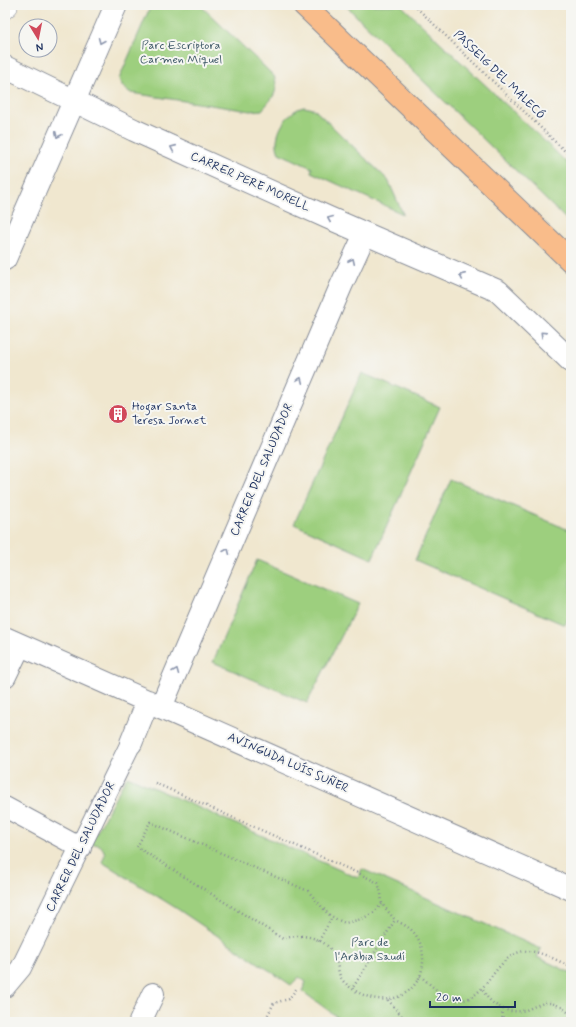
<svg xmlns="http://www.w3.org/2000/svg" width="576" height="1027" viewBox="0 0 576 1027" font-family="Mynerve,sans-serif">
  <style>
    .green { fill: #9dcf7e; stroke: #5c7f6e }
    .lines { fill: none; stroke-linecap: round; stroke-linejoin: round }
    .service-casing { stroke: #868b96; stroke-width: 14 }
    .pedestrian-casing { stroke: #868b96; stroke-width: 22 }
    .minor-casing { stroke: #868b96; stroke-width: 24 }
    .primary-casing { stroke: #868b96; stroke-width: 24 }
    .path { stroke: #868b96; stroke-width: 2.5; stroke-dasharray: 1 3; stroke-linecap: butt }
    .service { stroke: #fff; stroke-width: 13 }
    .pedestrian { stroke: #fff; stroke-width: 20 }
    .minor { stroke: #fff; stroke-width: 22 }
    .primary { stroke: #f9bc8a; stroke-width: 22 }
    .oneway { stroke: #8d97ae }
    .labels { text-anchor: middle; dominant-baseline: central; stroke-width: 4; stroke-linejoin: round; paint-order: stroke }
    .park-label { font-size: 12px; fill: #3c5766; stroke: #f6f6f2 }
    .street-label { font-size: 12px; fill: #1b2f5e; stroke: #f6f6f2 }
    .poi-label { font-size: 12px; fill: #1b2f5e; stroke: #f6f6f2; text-anchor: start }
  </style>
  <rect width="100%" height="100%" fill="#f6f6f2"/>
  <filter id="ink" filterUnits="userSpaceOnUse"><feTurbulence type="fractalNoise" baseFrequency=".025" numOctaves="2"/><feDisplacementMap in="SourceGraphic" scale="8" xChannelSelector="R" yChannelSelector="G"/><feConvolveMatrix kernelMatrix="1 2 1 2 8 2 1 2 1" color-interpolation-filters="sRGB"/></filter>
  <filter id="wash" filterUnits="userSpaceOnUse"><feTurbulence type="fractalNoise" baseFrequency=".012" numOctaves="4" result="noise"/><feDisplacementMap in="SourceGraphic" scale="16" xChannelSelector="R" yChannelSelector="G"/><feGaussianBlur stdDeviation="0.9" result="paint"/><feColorMatrix in="noise" values="0 0 0 0 0 0 0 0 0 0 0 0 0 0 0 0 0 1.4 0 .05"/><feComposite in="paint" operator="in"/></filter>
  <g filter="url(#wash)">
    <rect width="100%" height="100%" fill="#f0e7cf"/>
    <path class="green" d="M151 5H200L274 76C280 92 272 98 262 110L250 111 131 93 123 87 119 79Z
      M345 5H401L558 154 571 167V224Z
      M304 107 314 109 388 180 403 214 311 172 312 168 279 153C271 137 287 110 304 107Z
      M362 373 440 407 372 559 294 524Z
      M451 479 571 531V612L565 625 415 560Z
      M257 560 358 604 307 703 213 662Z
      M127 776 358 878 362 869 541 949 537 957 571 973V1022H344L302 991 306 982 299 977 291 985 176 908 102 862C106 854 105 851 100 845L92 844 88 848Z"/>
  </g>
  <g filter="url(#ink)">
    <g class="lines">
      <g class="service-casing">
        <path id="service" d="M5 13 11 8"/>
      </g>
      <g class="pedestrian-casing">
        <path id="pedestrian" d="M5 807 81 848
          M5 987 21 968 131 743"/>
      </g>
      <g class="minor-casing">
        <path id="minor" d="M5 67 134 130 329 218 498 291 571 361
          M5 259 116 5
          M5 638 571 889
          M5 676 20 645
          M161 707 341 286 365 234
          M131 743 148 701
          M140 1022 153 994"/>
      </g>
      <g class="primary-casing">
        <path id="primary" d="M304 5 571 261"/>
      </g>
      <path class="path" d="M414 5 571 157
        M155 783 360 874 378 883 381 893 382 904 395 920 352 989
        M382 904 373 913 362 919 345 923 336 919 328 914 308 891 150 822 137 847 283 939C301 932 327 937 335 957 339 966 337 975 344 982 366 1003 400 1008 418 980 427 964 424 939 409 928 405 925 399 922 395 920
        M319 941 332 917
        M420 976C428 982 435 990 444 995 485 1019 491 950 528 951 543 952 558 961 571 967
        M483 990C490 1006 509 1015 526 1010 534 1007 542 1002 550 1003 558 1004 566 1010 571 1015
        M388 1000 407 1022
        M264 1022 274 1003 289 999 297 988
        M502 1022 503 1009"/>
      <use href="#service" class="service"/>
      <use href="#pedestrian" class="pedestrian"/>
      <use href="#minor" class="minor"/>
      <use href="#primary" class="primary"/>
    </g>
    <defs><path id="oneway-chevron" d="M-2-3.5L2.5 0L-2 3.5" fill="none" stroke-width="1.6" stroke-linecap="round" stroke-linejoin="round"/></defs>
    <g class="oneway">
      <use href="#oneway-chevron" transform="translate(101 41) rotate(113)"/>
      <use href="#oneway-chevron" transform="translate(58 135) rotate(115)"/>
      <use href="#oneway-chevron" transform="translate(173 148) rotate(-156)"/>
      <use href="#oneway-chevron" transform="translate(330 219) rotate(-157)"/>
      <use href="#oneway-chevron" transform="translate(352 261) rotate(-65)"/>
      <use href="#oneway-chevron" transform="translate(462 276) rotate(-156)"/>
      <use href="#oneway-chevron" transform="translate(543 334) rotate(-136)"/>
      <use href="#oneway-chevron" transform="translate(300 380) rotate(-67)"/>
      <use href="#oneway-chevron" transform="translate(227 551) rotate(-67)"/>
      <use href="#oneway-chevron" transform="translate(176 671) rotate(-68)"/>
    </g>
  </g>
  <defs>
    <g id="building-disc" transform="scale(1)"><circle r="9.5" fill="#d1495b" stroke="#f6f6f2"/><path d="M-4-6H4V6H1V3H-1V6H-4ZM-2.5-4.3h1.7v1.8h-1.7ZM.8-4.3h1.7v1.8H.8ZM-2.5-1h1.7V.8h-1.7ZM.8-1h1.7V.8H.8Z" fill="#fff"/></g>
  </defs>
  <g fill-rule="evenodd">
    <use href="#building-disc" x="118" y="414"/>
  </g>
  <g class="labels">
    <g class="park-label">
      <text x="181" y="46">Parc Escriptora<tspan x="181" dy="14">Carmen Miquel</tspan></text>
      <text x="370" y="943">Parc de<tspan x="370" dy="14">l'Aràbia Saudí</tspan></text>
    </g>
    <g class="street-label">
      <text transform="translate(499 75) rotate(44)">PASSEIG DEL MALECÓ</text>
      <text transform="translate(250 182) rotate(24)">CARRER PERE MORELL</text>
      <text transform="translate(262 470) rotate(-67)">CARRER DEL SALUDADOR</text>
      <text transform="translate(288 763) rotate(24)">AVINGUDA LUÍS SUÑER</text>
      <text transform="translate(81 847) rotate(-64)">CARRER DEL SALUDADOR</text>
    </g>
    <g class="poi-label">
      <text x="132" y="407">Hogar Santa<tspan x="132" dy="14">Teresa Jornet</tspan></text>
    </g>
  </g>
  <rect width="576" height="1027" fill="none" stroke="#f6f6f2" stroke-width="20"/>
  <g transform="translate(38 38) rotate(170)"><circle r="19" fill="#f6f6f2" stroke="#9ea6b7"/>
  <path d="M0-3L7 15L0 10L-7 15Z" fill="#d1495b"/>
  <text y="-6" font-size="11" font-weight="bold" text-anchor="middle" fill="#1b2f5e">N</text>
  </g>
  <path d="M430 1001v6h85v-6" fill="none" stroke="#1b2f5e" stroke-width="2"/>
  <text x="436" y="1001" font-size="12" fill="#1b2f5e" stroke="#f6f6f2" stroke-width="3" paint-order="stroke">20 m</text>
</svg>
